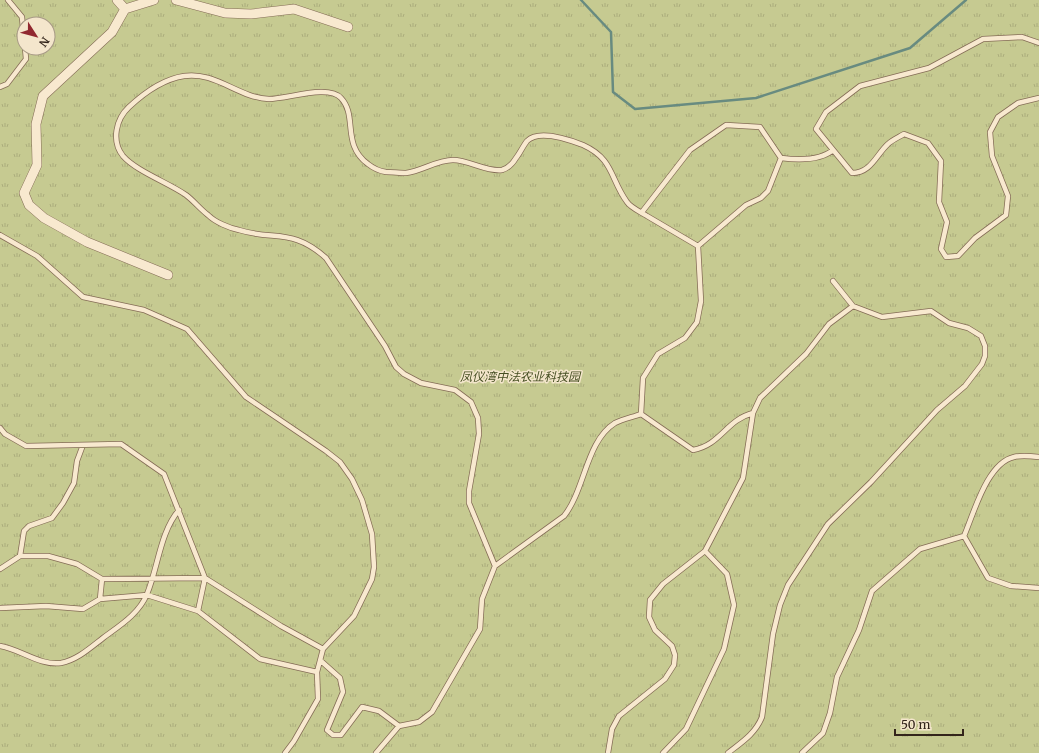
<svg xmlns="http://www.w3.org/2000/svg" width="1039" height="753" viewBox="0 0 1039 753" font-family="Merriweather,'Noto Sans SC',serif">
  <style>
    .park { fill: url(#park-tufts); fill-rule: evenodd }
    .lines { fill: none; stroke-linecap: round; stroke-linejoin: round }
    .stream { stroke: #688b80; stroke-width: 2.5 }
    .lane-casing { stroke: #846c56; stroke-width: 6 }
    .street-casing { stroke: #846c56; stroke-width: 10 }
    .lane { stroke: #f8e9cf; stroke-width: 4.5 }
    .street { stroke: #f8e9cf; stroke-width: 9 }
    .labels { text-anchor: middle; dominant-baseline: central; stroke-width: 3; stroke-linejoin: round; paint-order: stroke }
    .park-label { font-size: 12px; font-style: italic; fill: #464f22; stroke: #f4e6cc }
  </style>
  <defs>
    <pattern id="park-tufts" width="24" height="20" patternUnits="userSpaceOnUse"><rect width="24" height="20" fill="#c6ca91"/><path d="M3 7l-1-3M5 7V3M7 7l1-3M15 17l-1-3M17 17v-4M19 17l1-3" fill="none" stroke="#abad7c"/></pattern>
  </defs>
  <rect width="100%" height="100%" fill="#ecdbbc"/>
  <path class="park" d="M0 0H1039V753H0ZM24 24H48V48H24Z"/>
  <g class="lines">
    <path class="stream" d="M581 0 611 32 613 92 635 109 756 98 910 48 966 0"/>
    <g class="lane-casing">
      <path id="lane" d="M8 0 22 17 24 40
        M1039 43 1022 37 983 39 929 68 860 86 826 112 816 129 852 173C871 173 876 155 888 144 892 140 899 137 904 134L928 143 941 161 939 202 947 222 941 249 946 257 958 256 975 238 1006 215 1008 196 992 156 990 132 998 117 1018 103 1039 98
        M0 87 7 84 26 59 25 48
        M781 158C797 160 820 161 833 150
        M642 212 690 150 726 125 760 127 781 158 768 191 761 198 746 205 698 246
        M0 235 37 256 83 297 144 310 187 329 246 397 326 451 340 462 352 479 362 500 372 534 374 567 372 579 354 616 323 649 317 672 318 699 294 741 285 753
        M0 428 5 434 26 446 121 444 164 474 205 578 281 626 323 649
        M964 536 988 578 1011 586 1039 588
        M20 556 24 531 29 526 52 518 63 503 74 483 77 461 83 445
        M495 566 564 516C585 490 586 441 615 423 623 419 633 417 641 414L693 450C721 445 726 420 753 413
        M0 569 20 556H48L77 564 102 579 205 578 198 611 260 659 317 672
        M100 599 102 579
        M0 608 46 606 83 609 100 599 147 595 198 611
        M0 646C20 649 40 666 61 663 77 660 90 648 103 638 119 626 139 614 147 594 158 568 160 532 179 510
        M321 661 340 678 343 692 327 730 333 735H341L362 707 379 711 399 726
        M376 753 399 726 419 722 432 712 480 629 482 599 495 566 469 503V491L479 434 478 418 471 402 455 390 421 383 404 374 396 367 385 346 326 258C293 228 275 241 239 230 229 228 215 222 208 215 200 209 194 201 186 195 169 183 136 171 123 156 111 141 116 119 129 107 144 93 164 79 184 76 215 71 239 98 269 99 288 99 328 84 341 98 358 116 341 144 368 164 373 168 379 171 386 172 392 172 400 173 406 173 422 171 437 160 453 160 469 160 486 172 502 170 509 168 513 163 516 158 520 153 523 146 527 141 539 129 570 140 583 145 614 159 610 179 627 202 631 208 641 212 647 216 664 226 681 236 698 246L701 301 697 322 685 338 658 354 643 378 641 414
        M608 753 612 729 619 716 665 679 674 665 675 655 672 646 655 630 649 617 650 600 663 584 705 551 743 478 753 413 760 398 806 354 829 324 853 306
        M663 753 686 729 724 649 734 605 727 574 705 551
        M728 753C742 742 755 734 762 717L773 634 780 605 788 585 828 524 871 482 937 410 965 386 982 364 985 356V346L981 336 968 328 949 323 931 311 882 317 853 306 833 281
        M802 753 823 733 830 713 837 677 859 630 872 591 920 549 964 536C974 513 987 463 1014 457 1021 455 1031 456 1039 457"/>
    </g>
    <g class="street-casing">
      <path id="street" d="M117 0 125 9
        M154 0 125 9 112 32 43 96 36 124 37 165 24 193 29 205 44 218 87 242 168 275
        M176 0 225 13 251 14 294 9 348 27"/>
    </g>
    <use href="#lane" class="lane"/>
    <use href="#street" class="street"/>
  </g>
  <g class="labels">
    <g class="park-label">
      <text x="520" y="376">凤仪湾中法农业科技园</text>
    </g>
  </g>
  <g transform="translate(36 36) rotate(126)"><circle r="19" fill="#f4e6cc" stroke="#a79985"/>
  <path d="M0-3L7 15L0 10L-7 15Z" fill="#91282f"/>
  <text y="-6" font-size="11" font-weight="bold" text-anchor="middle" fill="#33251b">N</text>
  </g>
  <path d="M895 729v6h68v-6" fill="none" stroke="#33251b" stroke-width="2"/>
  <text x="901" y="729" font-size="12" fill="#33251b" stroke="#f4e6cc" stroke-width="3" paint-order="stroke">50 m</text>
</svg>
